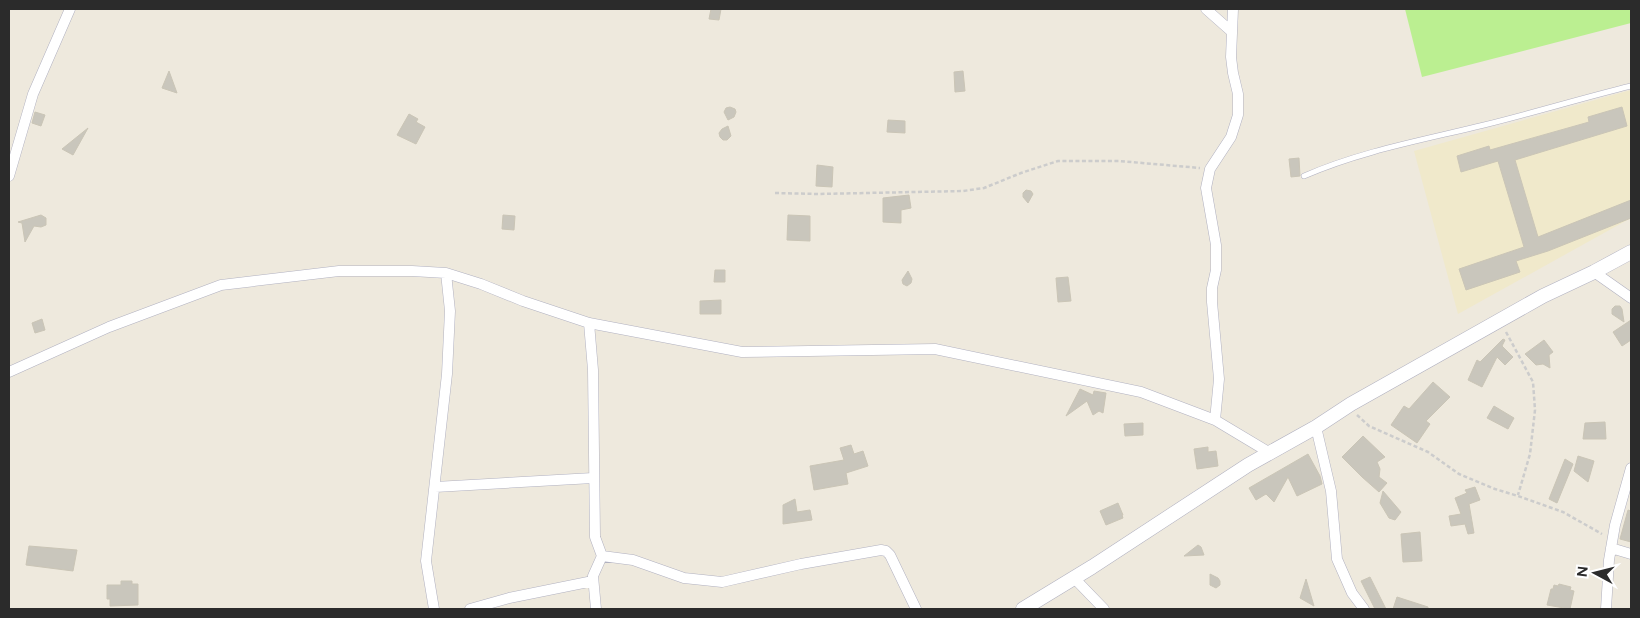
<svg xmlns="http://www.w3.org/2000/svg" width="1640" height="618" viewBox="0 0 1640 618" font-family="Figtree,sans-serif">
  <style>
    .education { fill: #f0e9cb }
    .pitch { fill: #bbef91 }
    .building { fill: #c9c6bc; stroke: #cac5b6 }
    .lines { fill: none; stroke-linecap: round; stroke-linejoin: round }
    .service-casing { stroke: #b1b1c0; stroke-width: 6 }
    .minor-casing { stroke: #b1b1c0; stroke-width: 11 }
    .tertiary-casing { stroke: #b1b1c0; stroke-width: 15 }
    .path { stroke: #ccc; stroke-width: 2.5; stroke-dasharray: 4 2.5; stroke-linecap: butt }
    .service { stroke: #fff; stroke-width: 5 }
    .minor { stroke: #fff; stroke-width: 10 }
    .tertiary { stroke: #fff; stroke-width: 14 }
  </style>
  <rect width="100%" height="100%" fill="#eee9dd"/>
  <path class="education" d="M1631 90V218L1458 314 1414 151Z"/>
  <path class="pitch" d="M1405 9H1631V23L1422 77Z"/>
  <path class="building" d="M711 9H721L719 20 709 19Z
    M169 71 177 93 162 88Z
    M963 71 965 91 955 92 954 72Z
    M730 107 735 109 736 112 734 117 728 120 724 112 726 108Z
    M1622 107 1627 126 1515 160 1538 237 1631 200V218L1548 251 1516 261 1520 272 1466 290 1459 269 1524 247 1498 161 1461 172 1457 156 1489 146 1490 150 1589 122 1588 117Z
    M35 112 45 115 41 126 32 123Z
    M409 114 418 119 416 122 425 127 416 144 397 135Z
    M888 120 905 121V133L887 132Z
    M728 126 731 136 727 140H723L720 137 719 133 722 129Z
    M88 128 73 155 62 149Z
    M1299 158 1300 176 1291 177 1289 159Z
    M817 165 833 167 832 187 816 186Z
    M1026 190 1031 191 1033 194 1028 203 1023 197V193Z
    M909 195 911 208 901 210V223L883 222V198Z
    M41 215 46 218V225L41 227 34 226 25 242 22 223 18 222Z
    M503 215 515 216 514 230 502 229Z
    M788 215 810 216V241L787 240Z
    M715 270H725V282H714Z
    M908 271 912 279 911 283 907 286 903 284 902 280Z
    M1068 277 1071 301 1058 302 1056 278Z
    M721 300V314H700V301Z
    M1615 306H1620L1622 309 1624 322 1612 314V309Z
    M42 319 45 330 35 333 32 323Z
    M1631 320V340L1622 346 1613 332Z
    M1503 339 1505 340 1502 346 1513 357 1505 365 1497 357 1482 387 1468 380 1477 360 1480 362Z
    M1544 340 1553 352 1549 355 1550 368 1543 364 1536 365 1525 354Z
    M1433 382 1450 397 1426 421 1430 424 1417 443 1391 425 1404 406 1409 409Z
    M1080 389 1093 395 1094 391 1106 393 1103 413 1099 411 1093 415 1087 401 1066 416Z
    M1494 406 1514 418 1508 429 1487 418Z
    M1605 422 1606 439H1583L1585 423Z
    M1143 423V435L1125 436 1124 424Z
    M1363 436 1385 457 1377 462 1380 469 1379 477 1387 483 1379 492 1362 477 1342 457Z
    M851 445 854 454 863 451 868 466 846 473 848 484 814 490 810 466 844 460 840 448Z
    M1208 447V452L1216 451 1218 466 1197 469 1194 449Z
    M1308 454 1320 476 1322 484 1297 496 1288 477 1274 502 1266 494 1256 500 1249 488Z
    M1578 456 1594 461 1588 482 1574 471Z
    M1565 459 1573 464 1557 503 1549 499Z
    M1475 487 1480 500 1469 504 1474 533 1468 534 1465 524 1451 526 1449 516 1461 514 1455 498 1467 493 1465 490Z
    M1383 491 1401 512 1395 520 1389 518 1380 503Z
    M795 499 797 512 810 510 812 520 783 524V505Z
    M1118 503 1123 515H1122L1123 518 1106 525 1100 511Z
    M1628 510 1631 511V542L1620 539Z
    M1420 532 1422 561 1403 562 1401 534Z
    M1198 545 1201 547 1204 555 1184 556Z
    M29 546 77 550 73 571 26 565Z
    M1210 574 1218 578 1220 581V585L1216 588 1210 585Z
    M1370 577 1386 609H1375L1361 581Z
    M1306 579 1314 606 1300 598Z
    M121 581H132V584H138V605L110 606V599H107V585H121Z
    M1559 584 1571 587 1570 590 1574 591 1570 609 1547 605 1551 589H1553L1554 585 1558 586Z
    M1397 597 1428 607V609H1393Z"/>
  <g class="lines">
    <g class="service-casing">
      <path id="service" d="M1304 176C1361 151 1423 140 1484 125 1533 113 1582 98 1631 86"/>
    </g>
    <g class="minor-casing">
      <path id="minor" d="M1206 9 1232 32
        M9 176 33 94 70 9
        M1594 272 1631 298
        M589 323 593 370 595 537 602 556 633 560 684 578 722 582 801 564 881 550 886 551 890 555 916 609
        M9 372 109 327 221 285 339 271H412L446 273 481 284 523 301 589 323 742 352 935 349 1141 392 1215 420 1270 453
        M1215 420 1219 379 1212 302V288L1216 270V245L1206 188 1210 169 1231 137 1238 115V94L1233 73 1231 57 1233 9
        M1316 427 1331 491 1337 559 1352 593 1364 609
        M435 487 593 478
        M1611 548 1631 554
        M1074 578 1104 609
        M434 609 426 561 447 374 450 311 446 273
        M470 609 509 598 593 581
        M596 609 593 576 602 556
        M1606 609 1609 560 1615 525 1631 468"/>
    </g>
    <g class="tertiary-casing">
      <path id="tertiary" d="M1023 609 1092 567 1248 465 1316 427 1351 404 1543 296 1594 272 1631 252"/>
    </g>
    <path class="path" d="M775 193 818 194 963 191 984 188 1021 173 1058 161H1119L1200 168
      M1506 332 1533 382 1535 410 1530 454 1518 495
      M1357 415 1369 426 1428 452 1459 474 1495 489 1518 496 1563 512 1602 534"/>
    <use href="#service" class="service"/>
    <use href="#minor" class="minor"/>
    <use href="#tertiary" class="tertiary"/>
  </g>
  <rect width="1640" height="618" fill="none" stroke="#2b2b2b" stroke-width="20"/>
  <g transform="translate(1595 573) rotate(277)" stroke="#ffffff" stroke-width="4" paint-order="stroke">
  <path d="M0-4L9 19L0 12L-9 19Z" fill="#2b2b2b"/>
  <text y="-8" font-size="14" font-weight="bold" text-anchor="middle" fill="#2b2b2b">N</text>
  </g>
</svg>
